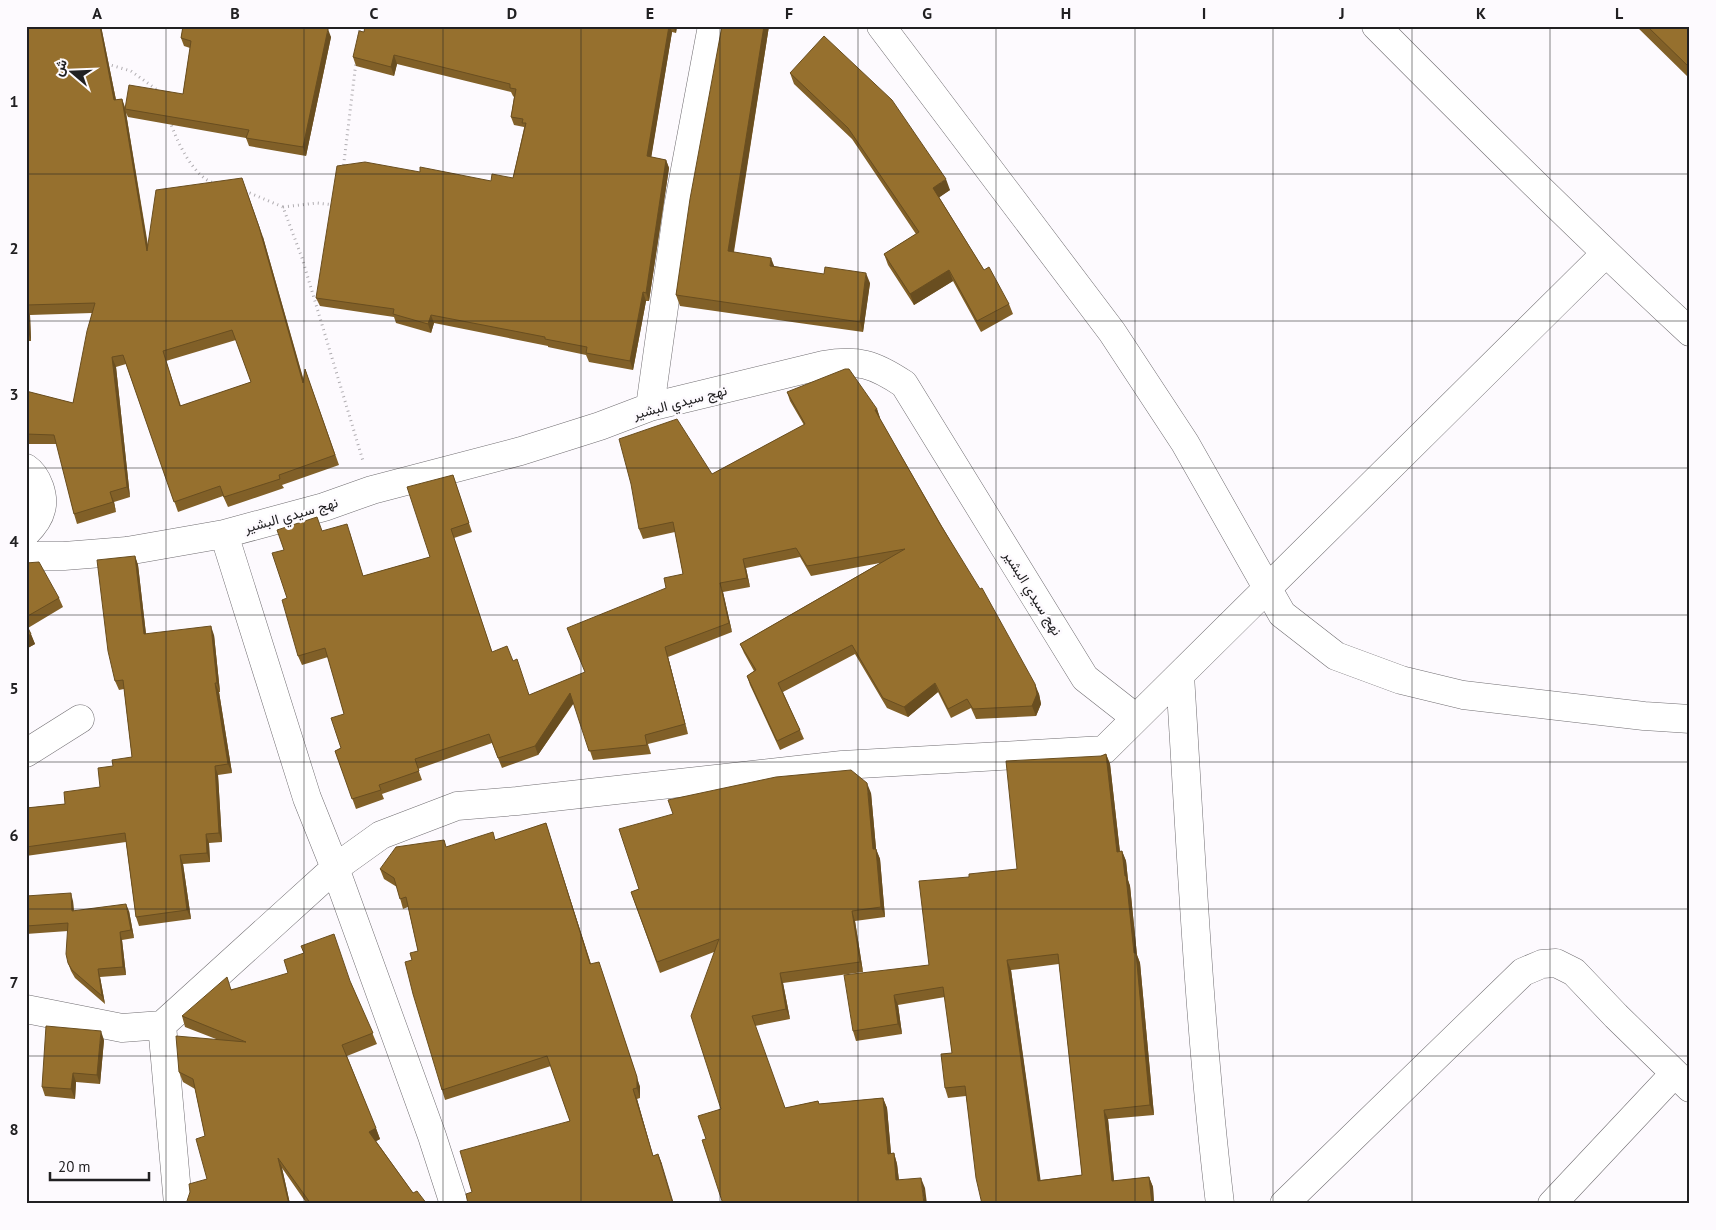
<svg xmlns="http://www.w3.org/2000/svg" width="1716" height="1230" viewBox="0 0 1716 1230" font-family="'PT Sans',Vazirmatn,sans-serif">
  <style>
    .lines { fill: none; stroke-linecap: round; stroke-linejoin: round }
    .minor-casing { stroke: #716e72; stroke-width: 29 }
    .path { stroke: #b0adb1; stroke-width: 3; stroke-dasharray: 1 4; stroke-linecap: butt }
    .minor { stroke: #fff; stroke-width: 28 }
    .wall { fill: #816028; fill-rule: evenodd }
    .shaded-wall { fill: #694e20 }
    .building { fill: #96702e; stroke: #694e20; fill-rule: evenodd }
    .grid { fill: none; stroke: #212022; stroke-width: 1; stroke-opacity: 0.55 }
    .labels { text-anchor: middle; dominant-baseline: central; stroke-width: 5; stroke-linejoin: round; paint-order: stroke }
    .street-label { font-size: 14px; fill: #212022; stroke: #fdfafe }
    .neatline { fill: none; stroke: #212022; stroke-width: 2 }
    .grid-label { font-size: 16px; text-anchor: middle; font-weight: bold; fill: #212022 }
  </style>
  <rect width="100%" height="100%" fill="#fdfafe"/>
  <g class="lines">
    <g class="minor-casing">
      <path id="minor" d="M881 26 1112 332 1185 443 1282 614 1336 656 1401 680 1463 695 1644 716 1690 719
        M1376 26C1479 130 1583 233 1690 332
        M650 407 678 207 712 26
        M26 468C38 476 45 497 41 510 39 519 32 527 26 533
        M224 534 307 798 335 868 432 1136 454 1204
        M26 556H64L127 551 224 534 324 507 372 490 521 451 600 426 650 407 823 365C858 359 874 364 904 384L1085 678 1136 718
        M1180 675C1191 851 1199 1028 1220 1204
        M26 753 80 719
        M26 1009 122 1028 162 1025 335 868 381 835 457 806 517 801 842 765 1104 750 1605 254
        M162 1025 178 1204
        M1284 1204 1523 972 1542 964 1556 963 1574 972 1616 1016 1690 1088
        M1552 1204 1674 1074"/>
    </g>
    <path class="path" d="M359 36 360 26
      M107 64 131 71 160 92
      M170 121C176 140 194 178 214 183
      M343 170 356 62
      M245 191 283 207 302 258 363 461
      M283 207 317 203 335 205"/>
    <use href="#minor" class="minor"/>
  </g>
  <path class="wall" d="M26 26H101L116 100 122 99 125 107 183 94 190 48 184 46 181 38 183 27 181 26H319L331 37 306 156 249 146 246 138 128 117 126 113 148 245 263 237 304 381 305 369 339 465 282 485 284 488 228 507 223 496 178 512 126 364 116 367 130 497 114 502 116 512 77 524 74 514 57 444H26ZM92 313 73 403 29 392 28 341H31L30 315ZM236 340 251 382 181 406 166 361Z
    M365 26H677L676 33 672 32 651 157 666 160 669 168 649 301H646L633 370 589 362 586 355 548 347V346L434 323 431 333 396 323 394 317 320 306 316 298 420 172 491 181 513 178 524 128V127L514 125 511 117 514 97 513 96 511 92 397 64 394 76 356 66 353 57 364 32Z
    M722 26H769L734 252 774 266 870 283 863 332 680 306 676 295Z
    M1636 26H1690V79Z
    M790 73 950 190 939 197 984 270 1009 304 1013 314 981 332 953 281 914 305 888 265 884 254 916 234 852 139 794 84Z
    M787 392 877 409 880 418V419L1039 694 1041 704 1036 716 976 719 971 708 951 718 938 692 908 717 887 708 855 654 783 692 800 730 804 739 780 750 750 685 747 676 754 671 744 653 740 644 880 563 811 576 800 557 746 568 750 587 723 592 732 632 668 657 688 734 648 744 651 754 593 760 574 703 538 755 502 768 492 743 418 769 422 780 382 794 384 799 356 809 335 751 341 748 344 714 328 657 302 665 298 656 287 598 284 550 350 533 363 576 430 557 453 475 472 532 454 538 492 652 513 661 529 695 584 673 666 588 683 574 675 532 643 539 639 529 712 474 804 425 790 401Z
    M135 556 138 565 146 634 214 635 220 692H219L232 773 218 775 222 842 209 843 210 862 183 864 191 919 139 926 136 917 126 842 26 856V808L65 804 100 787 113 766 132 757 124 689 119 690 115 681Z
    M26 563 59 598 63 607 28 628 35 644 26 649Z
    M1106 754 1110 764 1120 852 1122 851 1126 861 1128 880 1130 886 1137 955 1140 963 1154 1115 1108 1119 1114 1181 1149 1177 1153 1187 1154 1204H982L966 1096 948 1098 945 1088 952 1053 945 997 898 1005 902 1034 856 1041 853 1031 929 965 969 877 1017 869 1101 756ZM1059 964 1082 1175 1040 1180 1011 970Z
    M871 793 876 849 880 859 885 917 855 921 863 972 783 983 790 1019 755 1026 785 1108 818 1101 819 1104 883 1098 887 1108 891 1154 894 1153 897 1164 899 1180 925 1188 706 1139 721 1109 714 952 660 973 631 892 639 889 673 814Z
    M546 823 591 964 602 971 640 1087V1098L637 1099 653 1156 658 1154 662 1164 472 1192 570 1121 551 1066 445 1100 442 1090 412 960 418 951 408 907 403 909 397 887 384 879 380 869 446 847 496 840Z
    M26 896 73 901 74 911H129L134 938 122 940 126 975 100 977 105 1004 75 978 71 971 68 963V931L26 934Z
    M351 983 377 1044 347 1056 380 1139 376 1141 413 1193 427 1204H307L282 1168 290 1204H188L207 1179 205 1136 195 1089 183 1082 179 1072 216 1039 185 1027 182 1016 231 989Z
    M104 1040 100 1084 76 1082 75 1099 45 1096 42 1087Z"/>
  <path class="shaded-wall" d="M100 26H101L118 110 114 100Z
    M669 26H670L672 32 650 165 647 156Z
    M673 26H677L676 33Z
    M764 26H769L732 261 728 251Z
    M328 29 331 37 306 156 303 147Z
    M394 55 397 64 394 76 391 67Z
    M122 99 126 113 150 261 147 251Z
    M666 160 669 168 649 301 646 293Z
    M242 178 263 237 307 393 303 383Z
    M946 179 950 190 937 199 933 188Z
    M771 258 775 268 770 266Z
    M949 270 953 281 914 305 910 294Z
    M866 273 870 283 863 332 860 322Z
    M643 292 646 301 633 370 630 361Z
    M26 305 30 315 31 341 28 331Z
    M431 315 434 323 431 333 428 324Z
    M26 336 28 341 29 400 26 392Z
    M112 357 116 367 130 497 127 487Z
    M877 409 880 418 878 420 875 410Z
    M110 492 114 502 116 512Z
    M135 556 138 565 147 643 144 634Z
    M743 559 746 568 750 587 747 578Z
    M720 583 723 592 732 632 729 623Z
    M211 626 214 635 220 692 217 683Z
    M31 634 35 644 26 649V637Z
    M665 647 668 657 688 734 685 724Z
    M215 683 219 692 232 773 228 764Z
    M935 683 938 692 908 717 904 707Z
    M1035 684 1039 694 1041 704 1036 716 1032 706Z
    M570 693 574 702 538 755 535 746Z
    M1106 754 1110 764 1121 862 1117 852Z
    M215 766 218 775 222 842 219 833Z
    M867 783 871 793 877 859 873 849Z
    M546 823 549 833 594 974 590 964Z
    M206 834 209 843 210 862 207 853Z
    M876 849 880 859 885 917 881 907Z
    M1122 851 1126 861 1128 880 1130 886 1137 955 1140 963 1154 1115 1150 1105Z
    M180 855 183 864 191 919 187 910Z
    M71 893 73 901 74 919 72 911Z
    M126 904 129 911 134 938 131 930Z
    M852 911 855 921 863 972 860 962Z
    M120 932 122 940 126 975 123 967Z
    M1007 960 1011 970 1042 1190 1038 1181Z
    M98 969 100 977 105 1004 102 996Z
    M602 971 640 1087V1098L637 1088Z
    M780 973 783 983 790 1019 786 1009Z
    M894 995 898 1005 902 1034 898 1024Z
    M101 1031 104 1040 100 1084 97 1075Z
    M73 1073 76 1082 75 1099 71 1089Z
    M633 1089 637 1099 656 1166 653 1156Z
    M883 1098 887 1108 892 1164 888 1154Z
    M1104 1110 1108 1119 1115 1191 1112 1181Z
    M376 1128 380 1139 373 1143 369 1132Z
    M894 1153 897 1164 900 1190 896 1180Z
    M658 1154 662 1164 674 1204H673Z
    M278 1158 282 1168 290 1204H289Z
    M1149 1177 1153 1187 1154 1204H1152Z
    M921 1178 925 1188 927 1204H924Z"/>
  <path class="building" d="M26 26H100L114 100 122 99 147 251 156 190 242 178 259 227 303 383 305 369 335 455 279 475 280 479 224 497 220 486 174 502 123 355 112 357 127 487 110 492 113 502 74 514 54 435 26 434V391L73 403 87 331 95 303 26 305 28 331H26ZM232 330 251 382 180 406 163 351Z
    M183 26H319L328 29 303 147 246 138 249 130 125 109 129 85 183 94 191 41 181 38Z
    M365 26H669L647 156 666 160 646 293 643 292 630 361 586 353 587 347 545 339V337L431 315 428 324 393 314 394 309 316 298 337 166 365 162 420 172V167L491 181 492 174 513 178 526 123H522L523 119 511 117 516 89 510 88V84L394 55 391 67 353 57 359 31 364 32Z
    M722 26H764L728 251 771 258 770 266 824 274 825 267 866 273 860 322 676 295 690 199Z
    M1647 26H1690V68Z
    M824 36 892 100 946 179 933 188 984 270 989 267 1009 304 977 321 949 270 910 294 884 254 919 232 848 128 790 73Z
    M845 369H849L877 409 875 410 940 524 980 589 982 588 1035 684 1037 694 1032 706 973 709 967 699 948 709 935 683 904 707 883 698 852 645 778 683 800 730 777 741 747 676 756 670 740 644 905 549 807 566 796 548 743 559 747 578 720 583 729 623 665 647 685 724 645 735 647 745 589 751 570 693 535 746 498 758 489 734 415 759 419 771 379 785 381 790 352 799 335 751 341 748 331 718 344 714 325 648 298 656 282 600 287 598 272 553 284 550 277 530 317 517 322 531 347 524 363 576 430 557 407 487 453 475 469 523 451 529 492 652 507 646 513 661 517 659 529 695 585 672 567 628 666 588 664 578 683 574 673 522 639 529 631 484 619 439 677 419 712 474 805 424 787 392Z
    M135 556 144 634 211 626 217 683H215L228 764 215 766 219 833 206 834 207 853 180 855 187 910 136 917 125 833 26 847V808L65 804 64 792 100 787 98 768 113 766 112 760 132 757 123 680 115 681 108 651 97 560Z
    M39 562 59 598 26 617V563Z
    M26 624 31 634 26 637Z
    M1106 754 1117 852 1122 851 1125 876H1126L1134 953H1136L1150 1105 1104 1110 1112 1181 1149 1177 1152 1204H982L976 1178 965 1086 945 1088 941 1054 952 1053 943 987 894 995 898 1024 853 1031 844 975 929 965 919 881 969 877V874L1017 869 1006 761 1101 756ZM1058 954 1082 1175 1038 1181 1007 960Z
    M851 770 867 783 873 849H876L881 907 852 911 860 962 780 973 786 1009 752 1016 785 1108 818 1101 819 1104 883 1098 888 1154 894 1153 896 1180 921 1178 924 1204H723L702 1140 706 1139 698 1116 721 1109 691 1016 719 939 657 962 631 892 639 889 619 829 673 814 668 800 776 777Z
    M546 823 590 964 599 962 637 1077V1088L633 1089 653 1156 658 1154 673 1204H468L466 1194 472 1192 460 1151 570 1121 547 1056 442 1090 413 994 405 962 412 960 410 953 418 951 406 897 400 899 394 878 380 869 396 847 444 840 446 847 493 832 495 840Z
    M71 893 72 911 126 904 131 930 120 932 123 967 98 969 102 996 72 970 68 963 66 954 68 923 26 926V896Z
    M334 934 350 981 373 1033 342 1045 376 1128 369 1132 413 1193 417 1191 427 1204H311L278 1158 289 1204H188L187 1201 190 1192 189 1184 207 1179 196 1139 205 1136 193 1079 179 1072 176 1036 246 1042 182 1016 227 977 231 990 288 973 284 960 304 953 301 946Z
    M46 1026 101 1031 97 1075 73 1073 71 1089 42 1087Z"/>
  <path class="grid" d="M166 26V1204M304 26V1204M443 26V1204M581 26V1204M720 26V1204M858 26V1204M996 26V1204M1135 26V1204M1273 26V1204M1412 26V1204M1550 26V1204M26 174H1690M26 321H1690M26 468H1690M26 615H1690M26 762H1690M26 909H1690M26 1056H1690"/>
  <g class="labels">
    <g class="street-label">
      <text transform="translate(680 402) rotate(-15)">نهج سيدي البشير</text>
      <text transform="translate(291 515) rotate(-16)">نهج سيدي البشير</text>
      <text transform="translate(1033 593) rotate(58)">نهج سيدي البشير</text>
    </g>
  </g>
  <rect width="1716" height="1230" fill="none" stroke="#fdfafe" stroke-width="55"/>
  <g transform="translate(72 72) rotate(289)" stroke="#fdfafe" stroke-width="4" paint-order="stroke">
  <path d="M0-4L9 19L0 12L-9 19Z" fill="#212022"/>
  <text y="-8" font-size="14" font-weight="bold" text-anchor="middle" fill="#212022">ش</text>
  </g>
  <path d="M50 1172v8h99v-8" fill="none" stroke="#212022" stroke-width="2.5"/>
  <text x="58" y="1172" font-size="15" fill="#212022" stroke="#fdfafe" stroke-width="4" paint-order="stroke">20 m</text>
  <rect x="28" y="28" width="1660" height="1174" class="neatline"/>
  <g class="grid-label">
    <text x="97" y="19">A</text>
    <text x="235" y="19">B</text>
    <text x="374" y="19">C</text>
    <text x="512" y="19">D</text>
    <text x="650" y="19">E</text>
    <text x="789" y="19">F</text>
    <text x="927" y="19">G</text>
    <text x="1066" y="19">H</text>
    <text x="1204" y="19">I</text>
    <text x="1342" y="19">J</text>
    <text x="1481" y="19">K</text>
    <text x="1619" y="19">L</text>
    <text x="14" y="107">1</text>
    <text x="14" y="254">2</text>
    <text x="14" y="400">3</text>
    <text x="14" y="547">4</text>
    <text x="14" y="694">5</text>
    <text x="14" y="841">6</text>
    <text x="14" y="988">7</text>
    <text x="14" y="1135">8</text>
  </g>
</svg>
